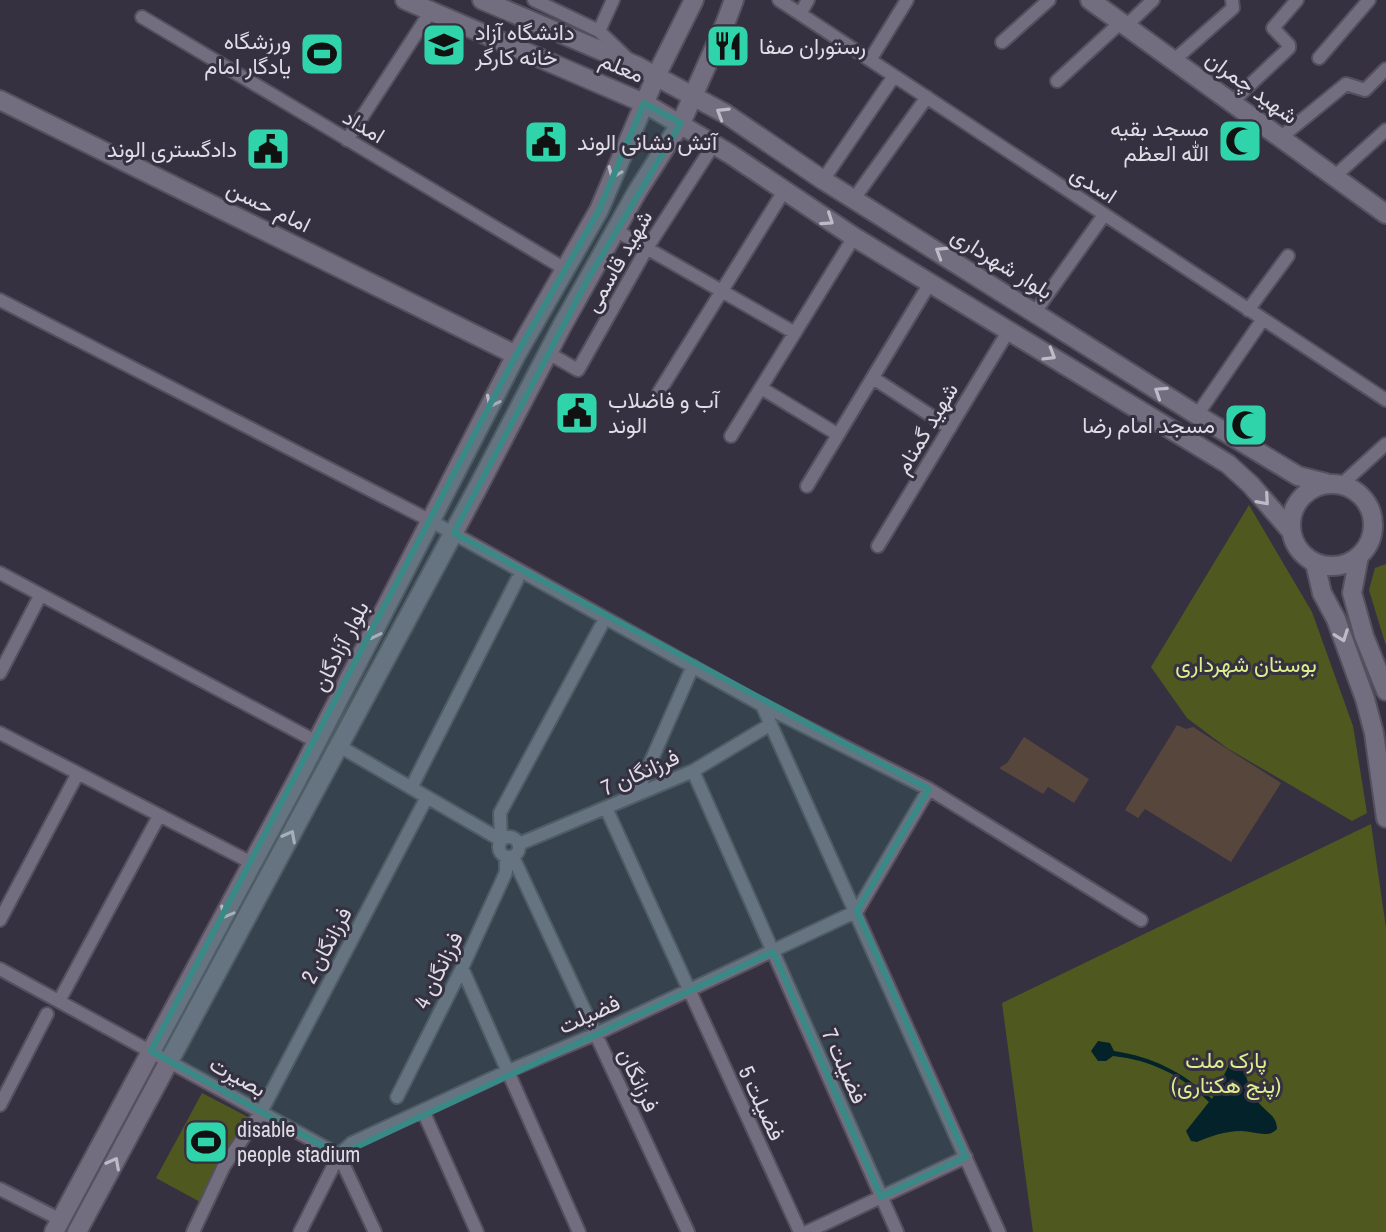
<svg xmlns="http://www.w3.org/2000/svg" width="1386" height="1232" viewBox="0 0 1386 1232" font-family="'Archivo Narrow',Vazirmatn,sans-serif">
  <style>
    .green { fill: #4f591f }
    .water { fill: #042229 }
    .building { fill: #57463b }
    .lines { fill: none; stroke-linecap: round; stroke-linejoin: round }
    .street-casing { stroke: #54505d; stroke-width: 16 }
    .secondary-casing { stroke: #54505d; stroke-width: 22 }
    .street { stroke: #726d7f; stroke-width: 12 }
    .secondary { stroke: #726d7f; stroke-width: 18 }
    .oneway { stroke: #bebbc7 }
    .marked { fill: #398a86; fill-opacity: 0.2; stroke: #398a86; stroke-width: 6; stroke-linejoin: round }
    .labels { text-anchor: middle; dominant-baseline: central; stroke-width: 6; stroke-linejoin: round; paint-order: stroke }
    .poi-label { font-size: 22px; fill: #dfdce6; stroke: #363141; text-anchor: start }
    .street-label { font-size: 22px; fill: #dfdce6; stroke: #363141 }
    .park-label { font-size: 22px; fill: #dcee8d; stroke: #363141 }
  </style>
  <rect width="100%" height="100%" fill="#363141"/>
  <path class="green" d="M1249 505 1312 612 1353 726 1367 813 1352 821 1227 748 1187 718 1151 667Z
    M1386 564V646L1369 590 1375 568Z
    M1371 824 1386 928V1232H1033L1002 1003Z
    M202 1093 250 1118 202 1203 156 1178Z"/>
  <path class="water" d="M1098 1041 1110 1043 1114 1051C1153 1057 1183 1072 1212 1099L1230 1063 1236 1061 1241 1064C1247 1077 1249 1089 1258 1102 1266 1112 1277 1116 1277 1129 1268 1139 1254 1131 1241 1131 1225 1131 1211 1136 1197 1142L1191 1141 1186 1131 1209 1102C1181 1075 1151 1060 1113 1056L1106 1061H1098L1091 1051Z"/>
  <path class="building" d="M1177 725 1186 729 1193 727 1281 783 1231 862 1145 809 1138 818 1125 810Z
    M1024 737 1089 779 1074 803 1048 787 1043 794 999 768 1007 763Z"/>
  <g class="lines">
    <g class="street-casing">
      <path id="street" d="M534 0 599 31 627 58
        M779 0 1386 400
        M800 14 808 0
        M142 17 565 269
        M1126 26 1153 0
        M599 31 613 0
        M1002 42 1049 0
        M1319 58 1369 0
        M870 60 907 0
        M1173 61 1233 8 1232 0
        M1057 81 1120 23
        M1233 101 1289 48V45L1273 28 1297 0
        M1280 138 1346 84 1365 90 1386 69
        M347 140 431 11
        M1335 176 1386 130
        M823 180 894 76
        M853 200 927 97
        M615 230 795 333
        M0 300 431 521 762 705 999 1232
        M1248 310 1288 256
        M1035 312 1104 215
        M548 353 578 370 647 248 714 144
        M873 378 950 428
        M761 388 837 434
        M659 392 784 191
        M1197 415 1263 319
        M731 436 854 237
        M1342 484 1386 444
        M807 486 930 283
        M878 546 1009 330
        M0 573 317 742
        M0 673 40 596
        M762 705 929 789 1141 920
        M0 733 252 863
        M339 746 501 840
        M693 771 897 1232
        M411 788 517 580
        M636 795 693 666
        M606 808 800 1232
        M499 847a10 10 0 1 1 20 0a10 10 0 1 1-20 0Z
        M501 840 500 813 601 626
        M519 844 693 771 771 724
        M513 857 688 1232
        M0 920 78 773
        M462 968 579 1232
        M0 969 339 1155 375 1232
        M59 1001 159 816
        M397 1097 462 968 502 881 506 872V858
        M0 1105 47 1014
        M423 1111 477 1232
        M0 1189 61 1220
        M193 1232 224 1166 261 1112 427 797
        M300 1232 339 1155 352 1143 506 1072 596 1034 857 911 929 789
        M807 1232 966 1157"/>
    </g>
    <g class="secondary-casing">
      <path id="secondary" d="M405 0 644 103 730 154 854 237 1228 464 1251 485 1291 531
        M482 0 635 65 726 114 823 180 1197 415 1298 476 1326 483
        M1090 0 1386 214
        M0 100 516 355
        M1291 525a41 41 0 1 1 82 0a41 41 0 1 1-82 0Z
        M1359 556 1352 593 1364 636 1386 691
        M1315 563 1322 593 1336 619 1365 699 1374 733 1386 818
        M54 1232 297 780 516 355 599 210 656 76 694 0
        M77 1232 476 491 562 326 637 192 681 123 725 24 734 0"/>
    </g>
    <use href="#street" class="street"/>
    <use href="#secondary" class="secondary"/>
  </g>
  <defs><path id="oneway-chevron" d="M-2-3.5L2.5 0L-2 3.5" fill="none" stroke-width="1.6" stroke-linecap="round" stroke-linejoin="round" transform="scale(2)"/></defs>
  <g class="oneway">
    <use href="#oneway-chevron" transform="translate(722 113) rotate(-148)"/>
    <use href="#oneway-chevron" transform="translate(614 173) rotate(112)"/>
    <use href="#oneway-chevron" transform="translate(828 220) rotate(34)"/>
    <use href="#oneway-chevron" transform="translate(941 252) rotate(-148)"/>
    <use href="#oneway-chevron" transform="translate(1050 355) rotate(31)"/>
    <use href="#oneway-chevron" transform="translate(1160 392) rotate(-147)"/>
    <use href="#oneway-chevron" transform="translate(492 402) rotate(117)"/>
    <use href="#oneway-chevron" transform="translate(1264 500) rotate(49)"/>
    <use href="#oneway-chevron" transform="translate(373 634) rotate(117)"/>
    <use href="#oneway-chevron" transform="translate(1342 636) rotate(70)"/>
    <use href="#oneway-chevron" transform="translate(290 836) rotate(-62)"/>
    <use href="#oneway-chevron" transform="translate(226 913) rotate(119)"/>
    <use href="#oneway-chevron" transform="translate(114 1163) rotate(-62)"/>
  </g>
  <path class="marked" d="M644 103 681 123 588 279 454 533 929 789 857 911 966 1157 881 1197 773 952 339 1155 151 1051 516 355 599 210Z"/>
  <defs>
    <g id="university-square" transform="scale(2.3)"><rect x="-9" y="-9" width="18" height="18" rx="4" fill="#30d4aa" stroke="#363141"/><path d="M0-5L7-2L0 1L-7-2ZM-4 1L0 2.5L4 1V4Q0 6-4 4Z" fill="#111"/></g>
    <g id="restaurant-square" transform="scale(2.3)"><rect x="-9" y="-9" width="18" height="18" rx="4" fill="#30d4aa" stroke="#363141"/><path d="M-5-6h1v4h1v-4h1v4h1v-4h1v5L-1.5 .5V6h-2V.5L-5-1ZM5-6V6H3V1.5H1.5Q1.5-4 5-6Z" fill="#111"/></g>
    <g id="stadium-square" transform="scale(2.3)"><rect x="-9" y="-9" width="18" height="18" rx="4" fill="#30d4aa" stroke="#363141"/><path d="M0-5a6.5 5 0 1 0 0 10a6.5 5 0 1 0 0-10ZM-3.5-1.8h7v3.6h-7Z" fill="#111"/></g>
    <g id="mosque-square" transform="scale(2.3)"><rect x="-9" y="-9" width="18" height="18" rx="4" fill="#30d4aa" stroke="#363141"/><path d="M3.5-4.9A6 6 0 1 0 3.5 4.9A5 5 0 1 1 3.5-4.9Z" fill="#111"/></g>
    <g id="civic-square" transform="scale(2.3)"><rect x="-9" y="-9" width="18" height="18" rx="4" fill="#30d4aa" stroke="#363141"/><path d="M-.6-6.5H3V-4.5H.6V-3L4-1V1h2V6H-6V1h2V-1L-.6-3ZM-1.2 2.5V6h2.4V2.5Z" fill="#111"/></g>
  </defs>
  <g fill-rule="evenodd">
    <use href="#university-square" x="444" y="45"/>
    <use href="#restaurant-square" x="728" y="46"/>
    <use href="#stadium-square" x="322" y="54"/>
    <use href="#mosque-square" x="1240" y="141"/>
    <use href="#civic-square" x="546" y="142"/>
    <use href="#civic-square" x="268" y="149"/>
    <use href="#civic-square" x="577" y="413"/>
    <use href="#mosque-square" x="1246" y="425"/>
    <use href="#stadium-square" x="206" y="1142"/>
  </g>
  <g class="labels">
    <g class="poi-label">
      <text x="475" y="32">دانشگاه آزاد<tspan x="475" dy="25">خانه کارگر</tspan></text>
      <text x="291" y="41" text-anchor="end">ورزشگاه<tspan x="291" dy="25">یادگار امام</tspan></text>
      <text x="759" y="46">رستوران صفا</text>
      <text x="1209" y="128" text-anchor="end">مسجد بقیه<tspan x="1209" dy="25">الله العظم</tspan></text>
      <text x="577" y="142">آتش نشانی الوند</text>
      <text x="237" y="149" text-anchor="end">دادگستری الوند</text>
      <text x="608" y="400">آب و فاضلاب<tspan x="608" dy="25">الوند</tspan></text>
      <text x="1215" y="425" text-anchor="end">مسجد امام رضا</text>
      <text x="237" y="1129">disable<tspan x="237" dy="25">people stadium</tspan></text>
    </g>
    <g class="street-label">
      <text transform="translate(622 67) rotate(23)">معلم</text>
      <text transform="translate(1252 87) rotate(36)">شهید چمران</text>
      <text transform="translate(364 126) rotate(31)">امداد</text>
      <text transform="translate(1094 184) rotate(33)">اسدی</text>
      <text transform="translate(269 206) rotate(26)">امام حسن</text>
      <text transform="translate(618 261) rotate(-60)">شهید قاسمی</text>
      <text transform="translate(1002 263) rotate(32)">بلوار شهرداری</text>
      <text transform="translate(926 428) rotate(-59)">شهید گمنام</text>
      <text transform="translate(340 646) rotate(-63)">بلوار آزادگان</text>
      <text transform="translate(640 772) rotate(-24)">فرزانگان 7</text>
      <text transform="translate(326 945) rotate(-62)">فرزانگان 2</text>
      <text transform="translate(438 970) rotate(-64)">فرزانگان 4</text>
      <text transform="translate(589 1014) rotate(-24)">فضیلت</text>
      <text transform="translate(845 1066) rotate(66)">فضیلت 7</text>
      <text transform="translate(238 1076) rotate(29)">بصیرت</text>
      <text transform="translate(639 1080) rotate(65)">فرزانگان</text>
      <text transform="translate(762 1103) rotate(65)">فضیلت 5</text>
    </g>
    <g class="park-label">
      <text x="1246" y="664">بوستان شهرداری</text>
      <text x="1226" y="1060">پارک ملت<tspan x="1226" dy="25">(پنج هکتاری)</tspan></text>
    </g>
  </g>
</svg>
